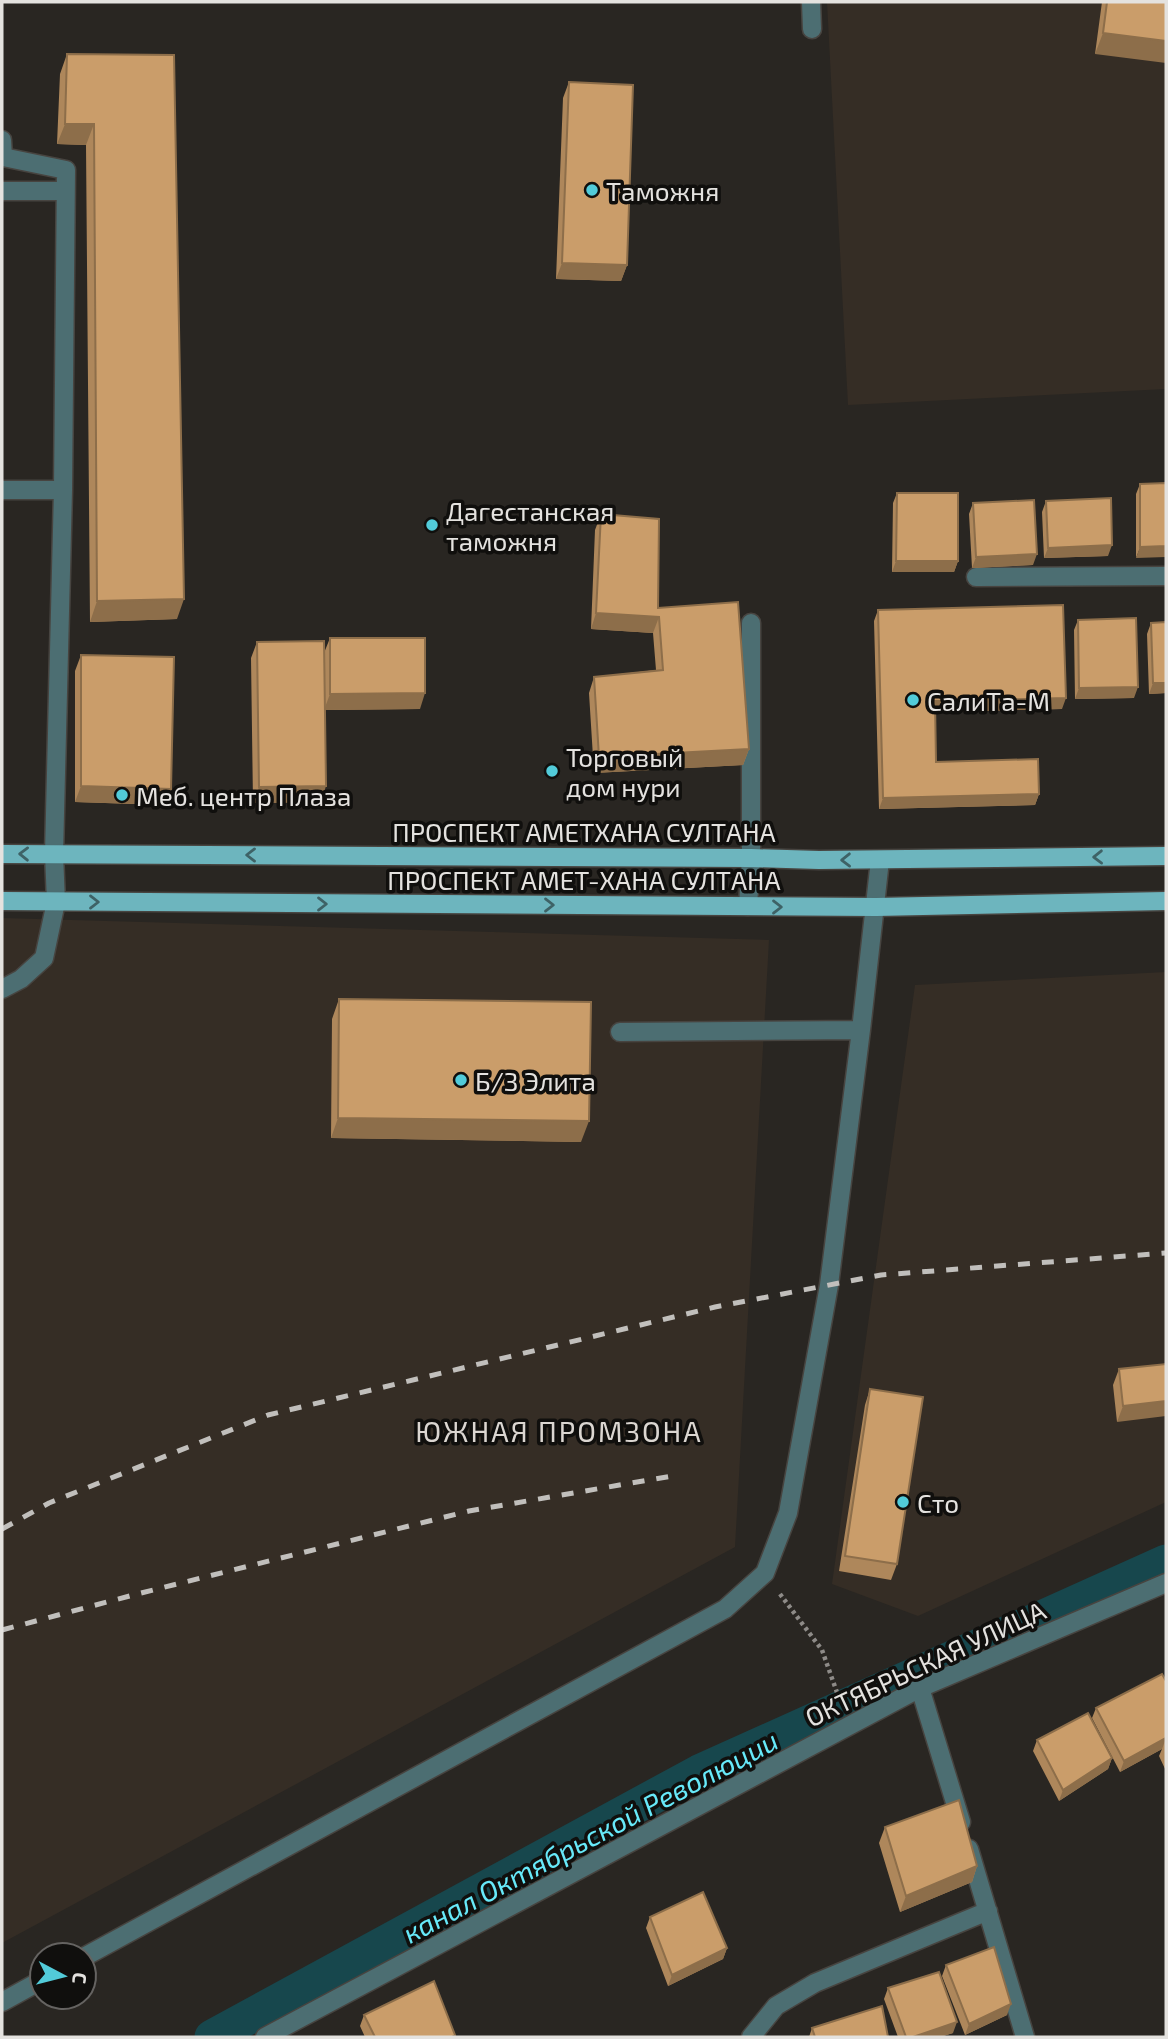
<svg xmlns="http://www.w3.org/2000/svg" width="1168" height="2039" viewBox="0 0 1168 2039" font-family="'Exo 2',sans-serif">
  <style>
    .built { fill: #352d25 }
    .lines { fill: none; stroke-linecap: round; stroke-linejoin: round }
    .canal { stroke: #17474d; stroke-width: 35 }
    .minor-casing { stroke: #474440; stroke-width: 21 }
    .major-casing { stroke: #474440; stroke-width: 21 }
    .path { stroke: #8e8b88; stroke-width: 4.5; stroke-dasharray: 3.5 3.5; stroke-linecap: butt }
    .minor { stroke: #4c6e72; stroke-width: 18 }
    .major { stroke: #6db5be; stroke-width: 18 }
    .rail { stroke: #c1bfbc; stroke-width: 5; stroke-dasharray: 12 12; stroke-linecap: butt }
    .wall { fill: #ae875b }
    .shaded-wall { fill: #8d6e4a }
    .building { fill: #ca9d6a; stroke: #8d6e4a; stroke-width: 2 }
    .oneway { stroke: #3e6266 }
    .poi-dot { fill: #52cbd9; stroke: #100f0d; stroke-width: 2.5 }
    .labels { text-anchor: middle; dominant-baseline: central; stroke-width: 7; stroke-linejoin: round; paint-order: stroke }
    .poi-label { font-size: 26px; fill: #e4e2df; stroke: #100f0d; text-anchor: start }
    .street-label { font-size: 26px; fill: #e4e2df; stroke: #100f0d }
    .neighbourhood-label { font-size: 28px; letter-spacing: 2px; fill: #dbd6d1; stroke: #100f0d }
    .water-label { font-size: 28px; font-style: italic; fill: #67e9f9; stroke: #100f0d }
  </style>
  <rect width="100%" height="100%" fill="#292622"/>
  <path class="built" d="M827 2H1166V389L848 405Z
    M2 918 769 940 735 1547 2 1943Z
    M1166 972V1502L918 1616 832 1584 915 985Z"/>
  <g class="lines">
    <path class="canal" d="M212 2037 699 1772 1166 1562"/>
    <g class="minor-casing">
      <path id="minor" d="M811 2 812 29
        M2 140 3 157 66 170 63 490 54 854 56 902 44 958 21 979 2 989
        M2 191H65
        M2 490H63
        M976 577 1166 576
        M748 906 751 858V623
        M620 1032 861 1030
        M920 1688 961 1822
        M969 1849 1025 2037
        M84 1957 725 1609 765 1573 788 1513 829 1285 861 1030 880 860
        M2 2002 42 1980
        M265 2037 920 1688 1166 1583
        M751 2037 776 2006 815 1983 988 1911"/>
    </g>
    <g class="major-casing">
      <path id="major" d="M2 854 751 858 819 860 1166 856
        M2 901 876 907 1166 901"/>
    </g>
    <path class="path" d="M780 1594 822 1650 840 1701"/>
    <use href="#minor" class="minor"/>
    <use href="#major" class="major"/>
    <path class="rail" d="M2 1529 49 1503 268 1415 715 1307 881 1275 1166 1253
      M2 1630 137 1594 469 1511 672 1476"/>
  </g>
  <path class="wall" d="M1102 2H1166L1095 54Z
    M67 54 174 55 177 619 90 622 86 145 57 144 60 74Z
    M569 82 627 265 621 281 556 279 563 98Z
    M1166 483 1136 558V494L1140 484Z
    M897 493 958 561 954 572H892L893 503Z
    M1046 501 1108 556 1044 558 1042 512Z
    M973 503 1033 565 972 568 969 514Z
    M601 514 658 608 749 749 743 765 594 773 589 693 594 677 656 670 653 633 591 629 595 530Z
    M878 610 1062 709 935 712 936 762 1039 794 1035 805 879 809 874 621Z
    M1078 620 1134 698 1075 699 1074 630Z
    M1166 622V693L1149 694 1147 634 1151 623Z
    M330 638 420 709 325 710 321 802 253 803 251 658 257 642 324 653Z
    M81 655 171 789 165 805 75 802V671Z
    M339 999 581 1142 331 1138 332 1019Z
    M1166 1364 1117 1422 1113 1385 1119 1369Z
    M870 1389 897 1564 891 1580 839 1571 865 1405Z
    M1166 1681V1771L1159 1756 1162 1749 1120 1772 1092 1718 1096 1708Z
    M1037 1740 1112 1758 1108 1769 1059 1801 1033 1751Z
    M885 1827 977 1866 972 1882 900 1912 879 1843Z
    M650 1917 727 1948 723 1959 668 1986 646 1928Z
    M946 1965 1007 2015 965 2035 942 1976Z
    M888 1988 953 2033 940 2037H898L884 1999Z
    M364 2015 455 2035V2037H365L360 2026Z
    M812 2028 888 2037H809Z"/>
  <path class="shaded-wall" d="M1103 33 1166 41V63L1095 54Z
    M65 124H94L86 145 57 144Z
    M562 263 627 265 621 281 556 279Z
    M1112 545 1108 556 1044 558 1048 548Z
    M1166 546V557L1136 558 1140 547Z
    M1037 554 1033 565 972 568 976 557Z
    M896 561H958L954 572H892Z
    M184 599 177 619 90 622 97 601Z
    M596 613 659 617 653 633 591 629Z
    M1153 683H1166V693L1149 694Z
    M1138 687 1134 698 1075 699 1079 688Z
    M425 693 420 709 324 710 330 694Z
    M1066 698 1062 709 931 712 935 701Z
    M749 749 743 765 594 773 599 757Z
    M81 786 171 789 165 805 75 802Z
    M326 786 321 802 253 803 259 787Z
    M1039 794 1035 805 879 809 883 798Z
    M338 1118 589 1121 581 1142 331 1138Z
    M1166 1401V1416L1117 1422 1123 1406Z
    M1166 1738V1743L1165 1741 1162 1749 1120 1772 1124 1761Z
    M1112 1758 1108 1769 1059 1801 1063 1790Z
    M977 1866 972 1882 900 1912 906 1896Z
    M727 1948 723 1959 668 1986 672 1975Z
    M1011 2004 1007 2015 965 2035 969 2024Z
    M957 2022 953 2033 940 2037H913Z"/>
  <path class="building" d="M1107 2H1166V41L1103 33Z
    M67 54 174 55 184 599 97 601 94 124H65Z
    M569 82 633 85 627 265 562 263Z
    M1166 483V546L1140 547V484Z
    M897 493H958V561H896Z
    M1111 498 1112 545 1048 548 1046 501Z
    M1034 500 1037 554 976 557 973 503Z
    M601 514 659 519 658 608 738 602 749 749 599 757 594 677 663 670 659 617 596 613Z
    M1063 605 1066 698 935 701 936 762 1038 759 1039 794 883 798 878 610Z
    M1136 618 1138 687 1079 688 1078 620Z
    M1166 622V683H1153L1151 623Z
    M330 638H425V693L330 694Z
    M324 641 326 786 259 787 257 642Z
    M81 655 174 657 171 789 81 786Z
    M339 999 591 1002 589 1121 338 1118Z
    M1166 1364V1401L1123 1406 1119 1369Z
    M870 1389 923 1397 897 1564 845 1556Z
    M1162 1674 1166 1681V1738L1124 1761 1096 1708Z
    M1088 1713 1112 1758 1063 1790 1037 1740Z
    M959 1800 977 1866 906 1896 885 1827Z
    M703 1892 727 1948 672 1975 650 1917Z
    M994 1947 1011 2004 969 2024 946 1965Z
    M939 1972 957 2022 913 2037H906L888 1988Z
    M434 1981 455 2035 452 2037H375L364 2015Z
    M882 2006 888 2037H815L812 2028Z"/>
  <defs><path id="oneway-chevron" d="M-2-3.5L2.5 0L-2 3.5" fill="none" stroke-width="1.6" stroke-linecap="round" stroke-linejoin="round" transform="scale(1.75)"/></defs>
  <g class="oneway">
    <use href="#oneway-chevron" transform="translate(24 854) rotate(-179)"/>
    <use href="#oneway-chevron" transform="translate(251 855) rotate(-180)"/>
    <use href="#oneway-chevron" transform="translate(1098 857) rotate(179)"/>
    <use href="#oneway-chevron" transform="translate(846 860) rotate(179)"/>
    <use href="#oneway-chevron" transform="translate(94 902)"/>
    <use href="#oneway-chevron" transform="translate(322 904)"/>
    <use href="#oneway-chevron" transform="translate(549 905)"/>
    <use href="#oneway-chevron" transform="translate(777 907)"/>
  </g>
  <g class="poi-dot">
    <circle cx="592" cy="190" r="7"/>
    <circle cx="432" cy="525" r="7"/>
    <circle cx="913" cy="700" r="7"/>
    <circle cx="552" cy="771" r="7"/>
    <circle cx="122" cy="795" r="7"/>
    <circle cx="461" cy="1080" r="7"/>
    <circle cx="903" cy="1502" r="7"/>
  </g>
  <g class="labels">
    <g class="poi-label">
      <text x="606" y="190">Таможня</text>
      <text x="446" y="510">Дагестанская<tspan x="446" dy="30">таможня</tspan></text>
      <text x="927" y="700">СалиТа-М</text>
      <text x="566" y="756">Торговый<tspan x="566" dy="30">дом нури</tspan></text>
      <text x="136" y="795">Меб. центр Плаза</text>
      <text x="475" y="1080">Б/З Элита</text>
      <text x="917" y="1502">Сто</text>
    </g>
    <g class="street-label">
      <text x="584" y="831">ПРОСПЕКТ АМЕТХАНА СУЛТАНА</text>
      <text x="584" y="879">ПРОСПЕКТ АМЕТ-ХАНА СУЛТАНА</text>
      <text transform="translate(925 1663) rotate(-25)">ОКТЯБРЬСКАЯ УЛИЦА</text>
    </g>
    <g class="neighbourhood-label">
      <text x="559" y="1431">ЮЖНАЯ ПРОМЗОНА</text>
    </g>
    <g class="water-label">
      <text transform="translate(590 1836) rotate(-28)">канал Октябрьской Революции</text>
    </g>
  </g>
  <rect width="1168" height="2039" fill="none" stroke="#e4e2df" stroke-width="7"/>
  <g transform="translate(63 1976) rotate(97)"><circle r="33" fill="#100f0d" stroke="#656361" stroke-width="2"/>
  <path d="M0-5L12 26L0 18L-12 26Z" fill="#52cbd9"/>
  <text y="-10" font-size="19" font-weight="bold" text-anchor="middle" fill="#e4e2df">С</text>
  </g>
</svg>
